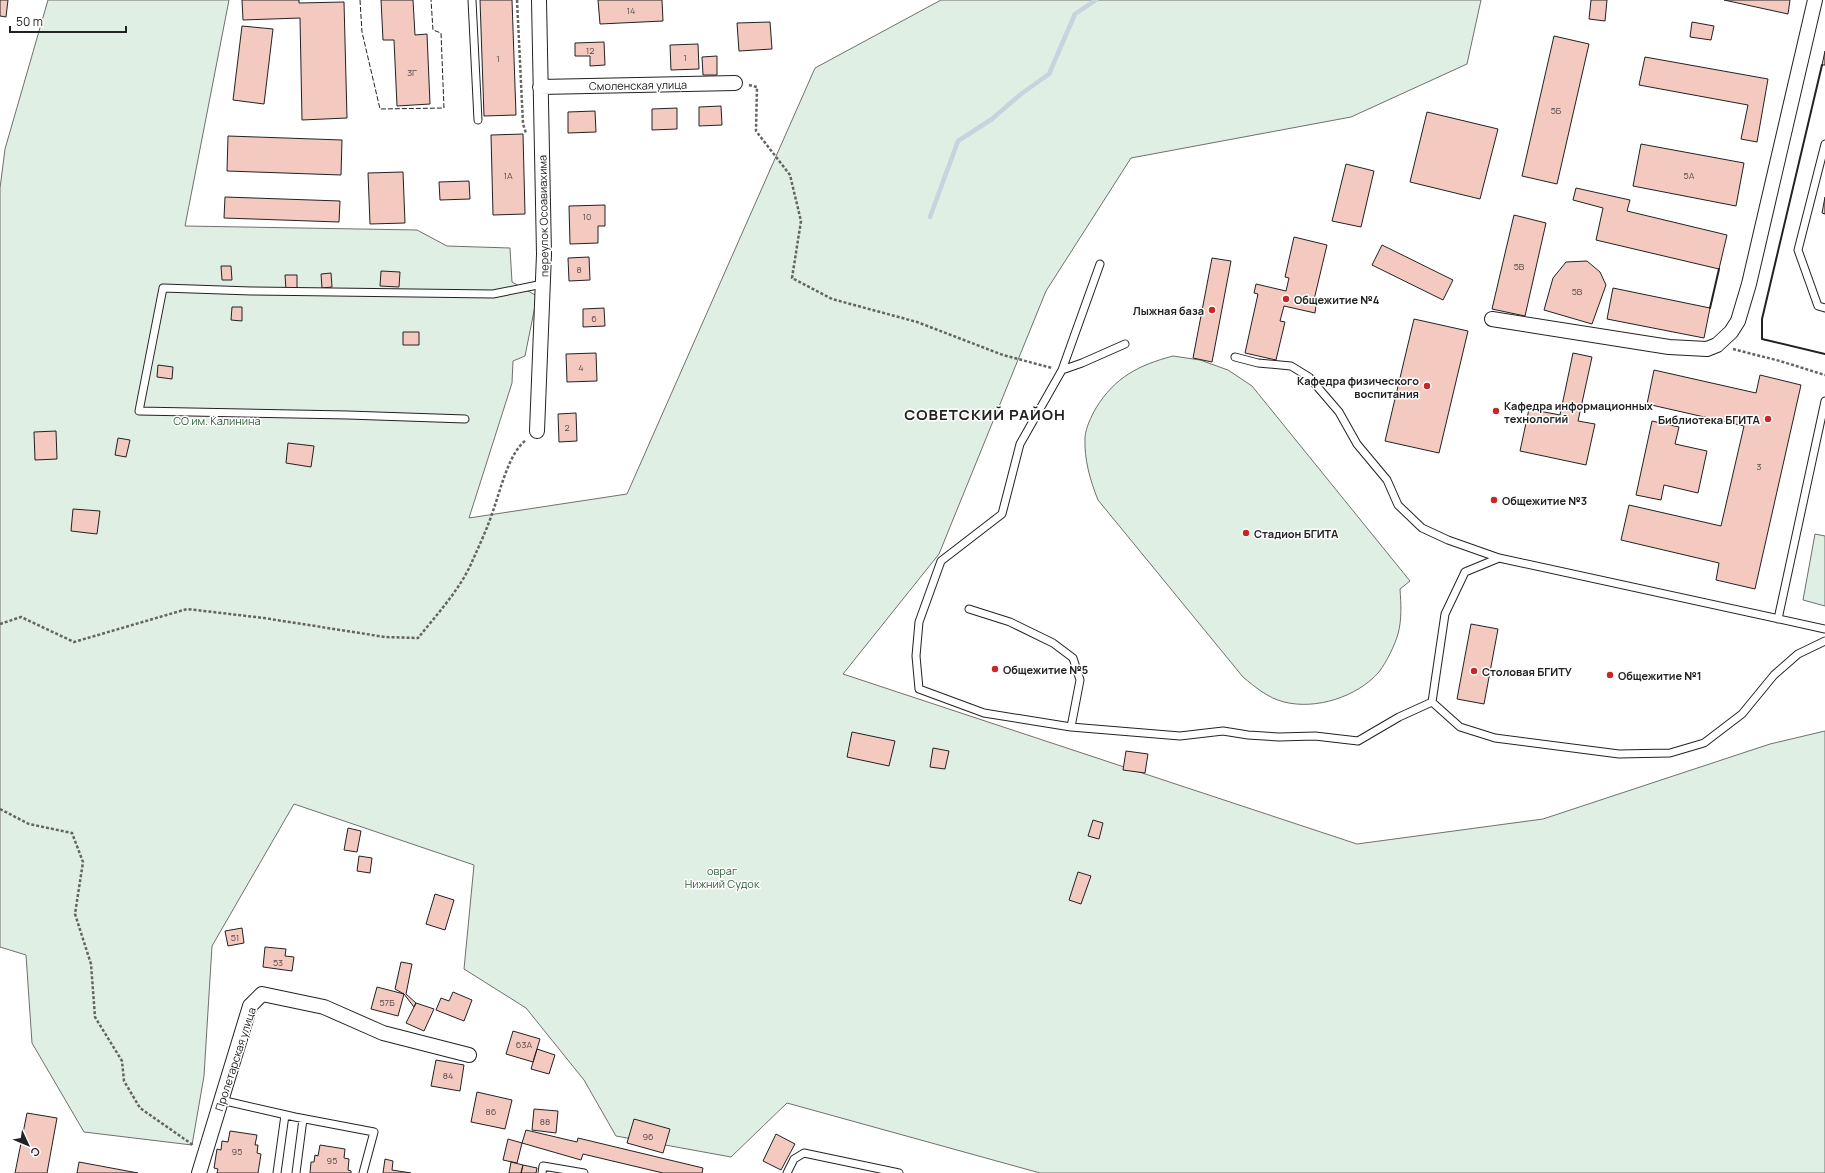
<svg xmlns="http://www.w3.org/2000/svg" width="1825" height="1173" viewBox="0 0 1825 1173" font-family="Manrope,sans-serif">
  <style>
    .green { fill: #e0efe3; stroke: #6f6f6f }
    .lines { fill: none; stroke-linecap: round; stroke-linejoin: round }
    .stream { stroke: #c7d3dd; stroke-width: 4.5 }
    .building { fill: #f3c9c0; stroke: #222 }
    .lane-casing { stroke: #222; stroke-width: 9 }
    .street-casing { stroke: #222; stroke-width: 16 }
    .path { stroke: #646464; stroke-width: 2.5; stroke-dasharray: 3 2; stroke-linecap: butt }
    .lane { stroke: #fff; stroke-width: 7 }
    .street { stroke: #fff; stroke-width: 14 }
    .fence { stroke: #222; stroke-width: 1; stroke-dasharray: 5 2; stroke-linecap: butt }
    .wall { stroke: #222; stroke-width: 2 }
    .poi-dot { fill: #c62828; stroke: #fff; stroke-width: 1.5 }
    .labels { text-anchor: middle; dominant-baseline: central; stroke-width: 3; stroke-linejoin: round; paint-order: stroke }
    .number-label { font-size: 9px; fill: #564c4a }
    .street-label { font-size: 11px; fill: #222; stroke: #fff }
    .poi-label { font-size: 11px; font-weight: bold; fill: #222; stroke: #fff; text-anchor: start }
    .park-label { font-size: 11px; fill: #2f5e38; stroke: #fff }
    .district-label { font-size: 15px; font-weight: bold; letter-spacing: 1px; fill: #222; stroke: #fff }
  </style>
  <rect width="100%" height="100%" fill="#fff"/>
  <path class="green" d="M48 0H229L185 226 417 230 447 246 510 248 512 282 537 296 525 356 513 361 512 383 469 518 627 494 815 68 941 0H1481L1467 64 1351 117 1131 158 1046 291 939 554 843 674 1357 844 1543 819 1770 744 1825 731V1173H1040L787 1103 731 1157 616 1136 584 1080 526 1008 464 969 474 865 294 804 212 946 204 1076 192 1145 84 1132 32 1043 26 955 0 947V188L5 149Z
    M1173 356 1200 360 1228 370 1252 386 1410 581 1400 589C1401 604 1402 619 1398 634 1394 647 1387 661 1379 672 1357 697 1316 710 1284 702 1268 698 1255 687 1243 677L1098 500C1090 480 1084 459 1085 437 1086 427 1091 417 1096 408 1115 377 1139 365 1173 356Z
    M1815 534 1825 536V606L1803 600Z"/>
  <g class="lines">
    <path class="stream" d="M930 217 958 141 992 119 1021 94 1049 74 1075 14 1096 0"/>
  </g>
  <path class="building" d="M0 0H8L6 17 0 16Z
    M242 0H299V3L344 2 347 118 302 120 300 18 243 20Z
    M381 0H413L415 35 427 34 430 104 397 106 394 40H383Z
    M480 0H512L516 115 484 116Z
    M598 0H662L663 21 600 24Z
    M1591 0H1607L1605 21 1589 19Z
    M1724 0H1790L1788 14Z
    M770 22 772 49 739 51 737 23Z
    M1692 22 1714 26 1711 40 1690 37Z
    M242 26 273 29 264 104 233 100Z
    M1554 36 1589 44 1557 184 1522 176Z
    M604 42 605 65 590 66V56H575V43Z
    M698 44 699 69 671 70 670 45Z
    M1825 51V65H1822Z
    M717 56V75H703L702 57Z
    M1645 57 1768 79 1757 142 1741 139 1748 105 1639 85Z
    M721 106 722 125 699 126V107Z
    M677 108V129L652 130V109Z
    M595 111 596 132 568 133V112Z
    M1427 112 1498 129 1480 199 1410 182Z
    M523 134 525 214 493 215 491 135Z
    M228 136 342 140 341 175 227 171Z
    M1641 144 1744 163 1736 206 1633 186Z
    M1346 164 1374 171 1361 227 1332 221Z
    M403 172 405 223 370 224 368 173Z
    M469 181 470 199 440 200 439 182Z
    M1576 188 1630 200 1627 211 1727 235 1719 269 1596 240 1603 208 1573 200Z
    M225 197 340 201 339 222 224 218Z
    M1825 197V214L1822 213Z
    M605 205V226H598V243L570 244 569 206Z
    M1514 215 1546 223 1525 316 1492 309Z
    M1294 237 1327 245 1313 304 1316 305 1315 313 1284 306 1280 321 1285 322 1276 360 1245 353 1258 294 1254 293 1256 284 1286 291 1289 278 1285 277Z
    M1382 245 1453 280 1443 300 1372 265Z
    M589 257 590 280 569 281 568 258Z
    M1212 258 1231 261 1212 362 1193 358Z
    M1587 261 1600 272 1606 285 1592 324 1544 310 1553 278 1566 262Z
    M221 266H231L232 280H222Z
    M381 271 400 272 399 287 380 286Z
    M331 273 332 287 322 288 321 274Z
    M285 275H297V289L286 290Z
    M1613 288 1710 308 1704 338 1607 319Z
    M232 307H242V321L231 320Z
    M604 308 605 326 583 327V309Z
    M1414 319 1468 331 1439 453 1385 441Z
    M403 332H419V345H403Z
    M596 353 597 381 567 382 566 354Z
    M1573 353 1592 357 1578 421 1595 424 1586 465 1520 451 1529 409 1560 415Z
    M158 365 173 367 172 379 157 377Z
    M1654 370 1756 393 1760 375 1801 385 1755 589 1716 580 1719 563 1621 540 1629 505 1721 526 1744 426 1647 404Z
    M576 413 577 441 559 442 558 414Z
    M1652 421 1679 427 1675 444 1707 451 1698 493 1664 485 1661 500 1636 495Z
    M56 431 57 459 35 460 34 432Z
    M118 438 130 440 126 457 115 455Z
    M288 443 314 446 311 467 286 463Z
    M73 509 100 511 97 534 71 531Z
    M1471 624 1498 629 1484 704 1457 699Z
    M852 732 895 741 889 766 847 757Z
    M933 748 949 751 945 769 930 767Z
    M1126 751 1148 754 1145 773 1123 770Z
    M1093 820 1103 823 1099 839 1088 836Z
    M348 828 361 831 357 852 344 850Z
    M359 856 372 858 370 873 357 871Z
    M1078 872 1091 876 1081 904 1069 900Z
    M435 894 454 900 445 930 426 924Z
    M242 928 244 943 228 946 225 931Z
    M265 947 286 949 285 956 294 957 292 971 263 967Z
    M401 962 412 964 406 994 416 1003 414 1007 404 994 395 989Z
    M377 987 404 994 398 1016 371 1009Z
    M453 992 472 1000 464 1021 436 1010 441 998 449 1001Z
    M416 1003 434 1009 424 1031 406 1023Z
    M513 1031 540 1039 533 1062 506 1054Z
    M537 1049 555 1055 549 1074 531 1069Z
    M436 1060 464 1065 460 1091 431 1086Z
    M477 1092 512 1100 505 1129 471 1122Z
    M534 1109 558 1111 556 1133 532 1130Z
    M27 1113 57 1118 47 1173H15Z
    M634 1119 670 1129 663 1153 627 1143Z
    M526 1130 577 1142 578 1138 703 1168 702 1173H663L583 1154 581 1160 522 1143Z
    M230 1131 257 1135 255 1145H258L257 1153 261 1154 258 1173H217L218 1169 214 1168 217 1149 221 1150 222 1141 228 1142Z
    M776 1134 795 1144 781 1170 763 1161Z
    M508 1139 522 1143 517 1163 503 1160Z
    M320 1145 345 1149 344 1158 349 1159 348 1170 351 1171V1173H310L311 1162H314L315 1155 318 1156Z
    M385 1159 393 1161 392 1170 411 1173H383Z
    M79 1162 138 1173H77Z
    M511 1162 523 1165 521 1173H509Z
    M523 1165 537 1168 536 1173H521Z"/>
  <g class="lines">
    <g class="lane-casing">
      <path id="lane" d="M472 0 478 120
        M1825 144 1798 250 1818 306 1825 308
        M1235 357 1258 363 1291 366 1309 377 1339 412 1357 444 1387 480 1398 505 1422 528 1448 540 1499 558
        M1062 370 1082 363 1125 344
        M465 419 348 415 139 411 163 288 251 291 493 294 543 284
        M969 609 1010 622 1053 643 1073 658 1080 680 1071 727 1180 736 1223 731 1248 735 1279 737 1315 736 1358 741 1399 717 1432 702
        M1778 619 1825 401
        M1825 629 1499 558 1465 572 1445 614 1432 702 1460 727 1495 738 1619 754 1670 753 1704 743 1742 714 1774 675 1798 654 1825 641
        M1071 727 984 713 919 689 916 656 919 622 941 561 1002 514 1020 444 1062 370 1100 264
        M221 1100 295 1117 374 1132 363 1173
        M277 1173 285 1115
        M296 1173 303 1119
        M542 1173 543 1166 584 1173
        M787 1173 794 1159 804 1153 899 1173"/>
    </g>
    <g class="street-casing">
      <path id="street" d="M540 87 735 83
        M1492 319 1669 347 1707 349 1717 345 1731 332 1738 321 1749 284 1815 0
        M537 431 544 254 539 0
        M199 1173 250 1006 262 994 324 1007 383 1033 469 1055"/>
    </g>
    <path class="path" d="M517 0 523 124 526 133
      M749 85 757 87 756 131 790 175 801 221 792 278 832 299 917 322 1003 355 1052 368
      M1733 349 1780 361 1825 375
      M0 624 21 617 74 642 187 609 264 618 385 637 418 638C435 617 460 589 471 564 479 546 488 527 494 508 501 488 509 453 526 440
      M0 809 29 824 72 833 83 862 75 914 91 964 95 1017 122 1061 124 1081 140 1108 193 1145"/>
    <use href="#lane" class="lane"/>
    <use href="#street" class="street"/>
    <path class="fence" d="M360 0 362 32 380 109 444 108 441 33 433 30 431 0"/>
    <path class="wall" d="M1822 65 1762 319V339L1825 354
      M1710 308 1719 269"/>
  </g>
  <g class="poi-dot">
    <circle cx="1286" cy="299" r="4"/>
    <circle cx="1212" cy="310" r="4"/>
    <circle cx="1427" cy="386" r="4"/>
    <circle cx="1496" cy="411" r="4"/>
    <circle cx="1768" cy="419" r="4"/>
    <circle cx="1494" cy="500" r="4"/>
    <circle cx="1246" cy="533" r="4"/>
    <circle cx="995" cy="669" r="4"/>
    <circle cx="1474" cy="671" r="4"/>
    <circle cx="1610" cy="675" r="4"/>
  </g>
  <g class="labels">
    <g class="number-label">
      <text x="631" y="10">14</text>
      <text x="590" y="50">12</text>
      <text x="685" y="57">1</text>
      <text x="498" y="58">1</text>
      <text x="412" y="72">3Г</text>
      <text x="1556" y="110">5Б</text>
      <text x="508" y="175">1А</text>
      <text x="1689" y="175">5А</text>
      <text x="587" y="216">10</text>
      <text x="1519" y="266">5В</text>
      <text x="579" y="269">8</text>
      <text x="1577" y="291">5В</text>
      <text x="594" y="318">6</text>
      <text x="581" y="367">4</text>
      <text x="567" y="427">2</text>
      <text x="1759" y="466">3</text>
      <text x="235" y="937">51</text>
      <text x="278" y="962">53</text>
      <text x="387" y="1002">57Б</text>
      <text x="524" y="1044">63А</text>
      <text x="448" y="1075">84</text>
      <text x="491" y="1111">86</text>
      <text x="545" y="1121">88</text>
      <text x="648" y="1136">96</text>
      <text x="237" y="1151">95</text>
      <text x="332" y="1160">95</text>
    </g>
    <g class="street-label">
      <text transform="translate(638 85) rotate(-1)">Смоленская улица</text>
      <text transform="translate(543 216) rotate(-91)">переулок Осоавиахима</text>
      <text transform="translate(235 1059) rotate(-72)">Пролетарская улица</text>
    </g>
    <g class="poi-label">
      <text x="1294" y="299">Общежитие №4</text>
      <text x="1204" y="310" text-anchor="end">Лыжная база</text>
      <text x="1419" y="380" text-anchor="end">Кафедра физического<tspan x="1419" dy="13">воспитания</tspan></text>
      <text x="1504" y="405">Кафедра информационных<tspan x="1504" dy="13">технологий</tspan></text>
      <text x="1760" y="419" text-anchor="end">Библиотека БГИТА</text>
      <text x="1502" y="500">Общежитие №3</text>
      <text x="1254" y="533">Стадион БГИТА</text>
      <text x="1003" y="669">Общежитие №5</text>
      <text x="1482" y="671">Столовая БГИТУ</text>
      <text x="1618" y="675">Общежитие №1</text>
    </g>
    <g class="park-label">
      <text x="217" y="420">СО им. Калинина</text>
      <text x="722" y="870">овраг<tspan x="722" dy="13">Нижний Судок</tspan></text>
    </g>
    <g class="district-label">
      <text x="985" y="414">СОВЕТСКИЙ РАЙОН</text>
    </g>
  </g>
  <g transform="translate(28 1145) rotate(134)" stroke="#ffffff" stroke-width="3" paint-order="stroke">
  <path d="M0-3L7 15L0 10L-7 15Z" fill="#222222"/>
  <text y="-6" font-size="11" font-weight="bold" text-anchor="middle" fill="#222222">С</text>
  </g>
  <path d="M10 26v6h116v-6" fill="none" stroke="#222222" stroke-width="2"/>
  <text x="16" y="26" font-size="12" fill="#222222" stroke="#ffffff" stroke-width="3" paint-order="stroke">50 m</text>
</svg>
